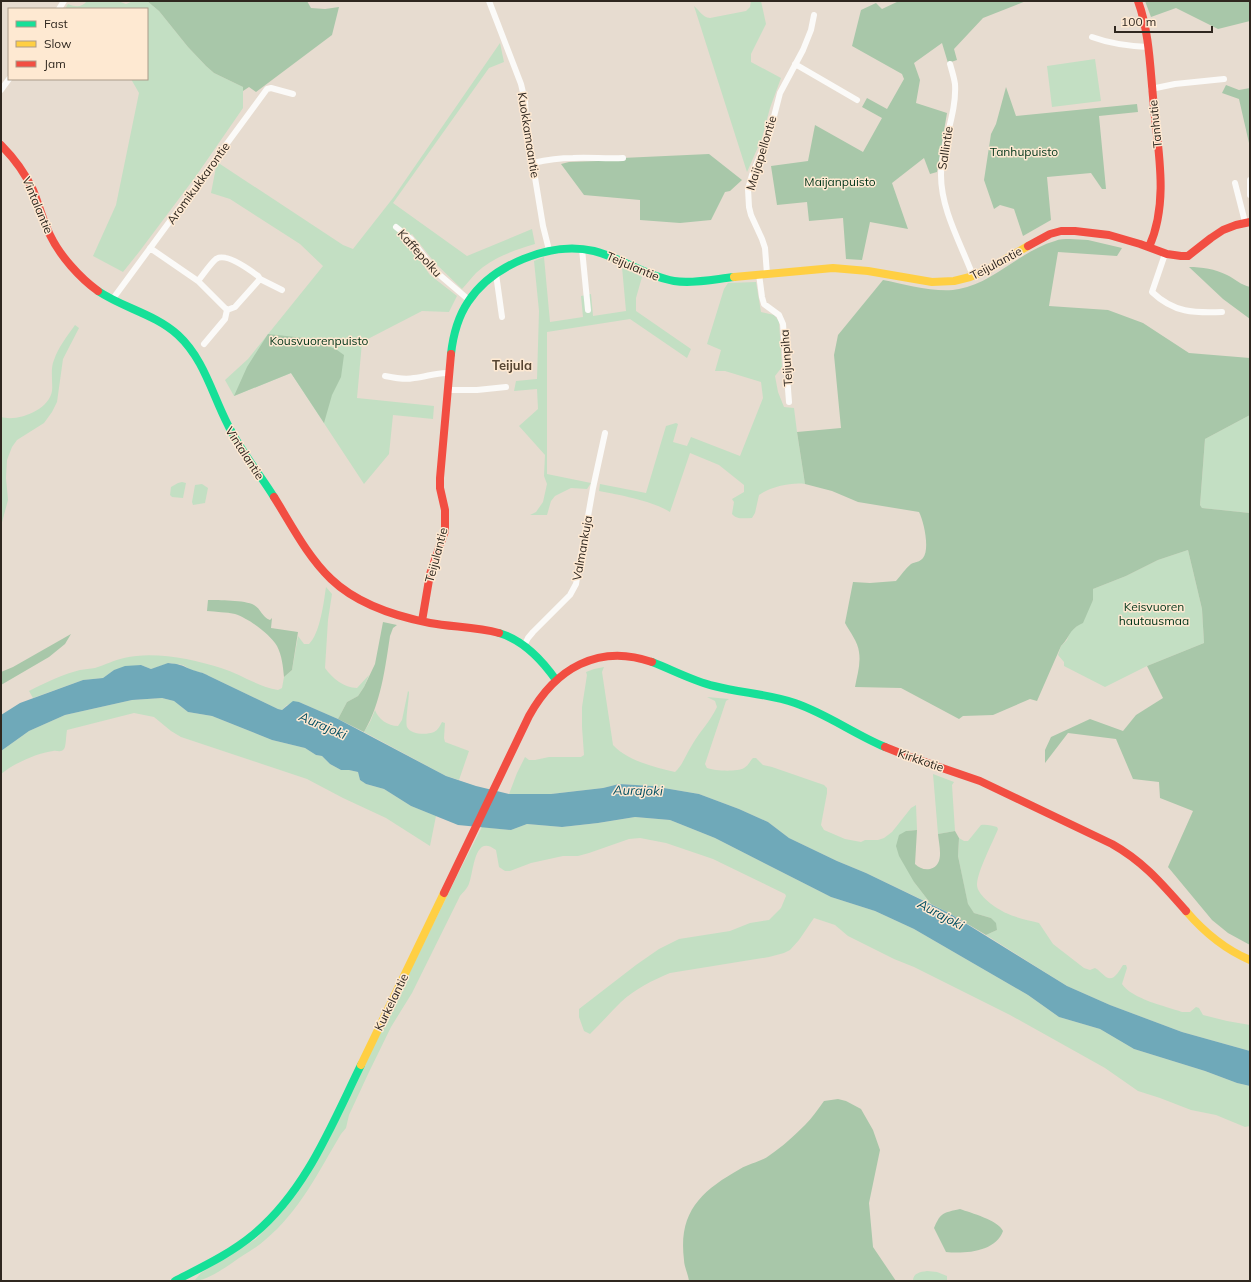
<svg xmlns="http://www.w3.org/2000/svg" width="1251" height="1282" viewBox="0 0 1251 1282" font-family="Mulish,sans-serif">
  <style>
    .green { fill: #c3dfc3 }
    .forest { fill: #a8c7a9 }
    .water { fill: #6fa9b9 }
    .lines { fill: none; stroke-linecap: round; stroke-linejoin: round }
    .street { stroke: #fbfaf8; stroke-width: 6 }
    .fast { stroke: #16e098; stroke-width: 8 }
    .slow { stroke: #ffcf43; stroke-width: 8 }
    .jam { stroke: #f24e42; stroke-width: 8 }
    .labels { text-anchor: middle; dominant-baseline: central; stroke-width: 3; stroke-linejoin: round; paint-order: stroke }
    .street-label { font-size: 12px; fill: #2f271f; stroke: #fee9d2 }
    .park-label { font-size: 12px; fill: #003519; stroke: #fee9d2 }
    .neighbourhood-label { font-size: 13px; font-weight: bold; fill: #564532; stroke: #fee9d2 }
    .water-label { font-size: 13px; font-style: italic; fill: #004e62; stroke: #fee9d2 }
  </style>
  <rect width="100%" height="100%" fill="#e7dcd0"/>
  <path class="green" d="M87 1H118L126 4 133 1H147L159 11 188 47 206 66 214 73 243 87V108L196 176 139 252 123 272 93 256 116 205 139 93 131 79H147V9H65L68 4C76 7 81 8 87 1Z
    M751 1H761L766 24 751 54V62L781 78 770 108 762 138 747 172 694 6C700 11 702 17 710 18L746 11 750 7Z
    M500 43 504 62 489 68 393 203 467 256 532 229 535 244C514 250 492 258 476 273 471 278 467 284 462 289L435 263 412 234 405 239 430 275 457 296 449 312 422 311 362 342 357 398 434 406 433 419 393 415 389 454 364 484 291 373 234 396 225 380 248 359 323 266 300 244 230 199 211 193 217 162 343 245 353 249 393 198Z
    M1095 59 1101 101 1052 107 1047 66Z
    M544 257 550 322 583 317 581 296 591 294 593 316 626 311 622 267 642 277 636 298V311L691 349 687 358 630 319 547 332V474L591 483 587 489 571 488 555 496 551 501 547 515H530L536 512 543 502 547 484 544 476 545 455 519 426 538 409 537 389 514 391 516 381 537 379 539 311 534 261Z
    M756 282 761 312 774 315 779 321 782 367 775 376 778 392 784 407 794 408 797 432 805 484C792 482 770 487 759 495L755 513 752 518C745 518 737 520 732 514L734 502 732 499 744 492V485L719 465 690 453 670 512C653 501 620 495 599 491L600 484 646 493 666 426 676 423 678 424 673 442 687 446 691 437 740 456 763 398 761 382 725 371H715L721 350 707 344 724 289 728 283Z
    M75 325 79 328 63 359 57 402 52 412 44 423 17 440 12 447 7 460 6 478 8 500 1 526V417C18 422 49 410 52 391 53 382 50 369 54 360 58 348 67 336 75 325Z
    M1250 415V513L1202 508 1200 505 1205 439Z
    M182 482 186 483 183 498 172 497 170 495 171 487 178 483Z
    M202 484 208 488 205 503 193 505 192 502 195 485Z
    M1188 550 1202 609 1204 643 1147 666 1105 687 1064 666V662L1058 655 1061 646 1067 640 1070 632 1077 626 1093 600V589L1126 576 1158 560Z
    M326 587 332 594 328 620 325 668C332 678 344 688 357 688L369 675 364 687 358 696 347 702 338 719 299 702 287 705 282 710 278 709 209 676 203 673 191 670 183 665 169 663 151 669 141 665 114 670 103 678 83 680 33 698 29 691C44 683 64 674 80 670 85 669 90 669 95 668 105 665 114 660 124 658 154 651 192 659 221 668 241 674 258 687 278 690L282 688 284 677 292 670 298 636 304 644H309C320 634 324 601 326 587Z
    M604 667 602 672 613 745C628 761 654 767 675 772 683 765 686 754 692 745 700 731 710 722 717 707L715 701 707 697 729 699 726 701 705 764 707 768C715 771 737 772 744 768 748 766 750 761 753 758H756L763 765 772 767 824 785 827 788V793L821 825 824 830 845 839 861 842 865 840H878L884 838 892 832 911 808 916 805 917 830 906 831 914 882 931 904 866 873 837 861 789 838 768 822 739 809 699 794 652 786 619 784 603 788 551 794H509L517 773 525 757 529 760H535L549 757H581L584 755 582 727V707L587 675 586 672 594 669Z
    M408 691 409 692C409 699 405 722 407 727 411 735 427 735 434 732 438 730 440 726 442 722L445 723 444 738 445 742 469 751 459 780 446 776 364 732 370 722 375 710C378 719 388 726 398 726L402 720Z
    M162 698 174 701 188 712 212 716 272 740 305 748 316 755 322 756 330 764 341 770H349L358 772 360 780 366 784 384 789 411 806 436 816 430 846 386 818 343 798 307 779 181 737 171 731 154 717 134 713 67 730C66 735 66 747 64 749 61 753 57 750 53 751 37 753 13 764 1 774V751L29 731 65 715 132 700Z
    M933 774 954 782 952 785 955 831 938 834Z
    M635 817 670 820 715 838 831 897 875 911 914 929 1028 995 1059 1017 1100 1029 1134 1049 1205 1071 1237 1083 1250 1086V1126L1245 1127 1216 1115 1191 1110 1160 1098 1138 1091 1105 1068 1010 1015 914 967 894 959 848 936 835 925 814 918 799 940 790 950 784 953 769 957 670 973C653 980 635 989 621 1002 611 1012 601 1023 590 1034L584 1031 579 1017V1009L636 965 659 949 679 939 730 931 750 923 769 920 781 908 786 896 785 894 713 859 666 843 640 838 629 839 589 853 578 856H563L531 863 510 871H505L499 867 496 850C473 832 474 875 468 886 466 890 462 893 460 896L412 993 391 1027 369 1072 349 1115 346 1128 341 1134C319 1171 299 1212 265 1240 255 1249 243 1255 232 1263 223 1269 206 1281 194 1281L201 1273 256 1239 277 1217 313 1167 329 1140 352 1089 457 876 482 827 511 830 527 824 562 827 598 823Z
    M981 825C986 824 993 826 997 827L998 829C992 844 978 870 977 884 976 895 997 909 1006 913 1016 918 1028 920 1039 923L1053 944 1084 968 1090 970 1095 968C1099 970 1102 974 1106 977 1114 982 1119 971 1123 965H1126L1127 968 1122 984C1132 999 1165 1006 1182 1012H1190L1196 1007 1199 1008 1203 1015 1227 1021 1250 1025V1051L1182 1032 1110 1005 1067 986 986 935 997 930 991 918 974 913 968 905 958 856 959 838 964 841H968Z
    M927 1271 937 1272 947 1276V1281H913C913 1273 920 1272 927 1271Z"/>
  <path class="forest" d="M147 1H307L311 8 325 9 339 7 332 35 256 92 249 87 243 91V87L214 73 206 66 188 47 159 11Z
    M899 1H1026L983 18 954 49 957 60 948 63 942 43 914 63 920 80 916 103 947 113 937 172 930 174 924 158 892 183 908 229 870 222 862 260 846 259 843 218 809 221 807 202 777 205 771 166 808 161 815 125 863 152 882 118 862 107 867 98 887 109 904 79 902 74 852 46 861 10 876 3 882 9Z
    M1145 1H1250V21L1218 29 1176 8 1151 17Z
    M1226 85 1239 90 1250 88V143H1249L1239 99 1222 93Z
    M1006 87 1016 116 1137 104 1138 112 1099 116 1106 189H1102L1091 173 1047 177 1051 220 1023 236 1014 209 1000 205 994 209 984 180 991 134 996 124Z
    M709 154 742 180 730 191 725 192 711 220 680 223 640 220V200L584 195 561 164 569 162 599 161 622 158Z
    M1070 239 1088 240 1122 248 1117 256 1058 252 1049 306 1108 310 1143 323 1189 353 1250 358V415L1205 439 1200 505 1202 508 1250 513V945L1228 933 1212 920 1168 867 1193 811 1160 798 1159 782 1133 779 1116 739 1068 733 1045 763V750L1051 737 1090 719 1123 731 1136 715 1163 698 1147 666 1204 643 1202 609 1188 550 1158 560 1126 576 1093 589V600L1083 623C1068 630 1071 636 1061 646L1037 701 1030 699 993 715 963 716 959 719 901 688 855 687C857 676 861 664 859 652 858 642 850 632 845 623L853 582 870 583 896 581C901 575 906 568 911 564 915 562 920 562 923 558 930 549 924 522 919 512L858 502 832 491 805 484 797 432 841 428 834 355 838 335 883 280C904 284 939 294 959 289 995 282 1020 251 1055 241 1059 239 1065 239 1070 239Z
    M1189 267C1202 267 1215 269 1227 275 1235 279 1241 285 1250 287V319L1223 299Z
    M268 334 313 339 337 350 344 355 341 377 332 395 324 423 291 373 234 396 247 367Z
    M208 600C218 600 245 600 254 605 261 609 262 617 270 620L272 618 271 628 298 632 292 670 284 677C283 666 282 656 277 646 270 634 248 618 235 614 226 612 216 612 207 611Z
    M383 622 397 625 393 628 390 636C385 669 381 703 364 732L338 719 347 702 358 696 364 687 375 664Z
    M71 634 65 644 49 657 1 685V672L13 667Z
    M917 830 915 864C919 868 924 870 930 869 945 865 939 846 938 834L955 831 959 838 958 856 968 904 974 913 991 918 996 923 997 930 986 935 949 913 931 904 914 882 899 856 896 846 899 835 906 831Z
    M838 1099 846 1101 861 1109 873 1130 880 1150 869 1203 873 1247 896 1281H689C688 1274 684 1266 684 1260 678 1212 701 1191 740 1169 750 1163 761 1162 770 1155 782 1147 795 1135 805 1125 812 1118 818 1109 824 1101Z
    M960 1209C971 1213 998 1220 1003 1231 996 1252 964 1254 946 1252L934 1228C941 1212 943 1213 960 1209Z"/>
  <path class="water" d="M168 663C179 664 181 665 190 669 197 672 203 672 209 676L278 709 282 710 293 701 299 702 338 719 446 776 476 786 509 794H551L603 788 619 784 652 786 699 794 739 809 768 822 789 838 837 861 866 873 949 913 1067 986 1110 1005 1182 1032 1250 1051V1086L1237 1083 1205 1071 1134 1049 1100 1029 1059 1017 1028 995 914 929 875 911 831 897 715 838 670 820 635 817 598 823 562 827 527 824 511 830 458 825 411 806 384 789 366 784 360 780 358 772 349 770H341L330 764 322 756 316 755 305 748 272 740 212 716 188 712 174 701 162 698 132 700 65 715 29 731 1 751V715L20 703 83 680 103 678 114 670 125 666 141 665 151 669Z"/>
  <g class="lines">
    <path class="street" d="M489 1 521 84 525 101 526 123 543 226 549 250
      M59 9 64 1
      M1092 37C1111 44 1127 46 1148 47
      M795 64 857 100
      M950 64C952 71 954 77 955 84 957 114 941 145 941 175 941 210 961 244 973 276
      M1151 89 1175 84 1224 79
      M1 90 9 79
      M533 163C546 160 560 158 573 158 590 157 606 159 623 158
      M1250 180V195
      M1235 183 1245 222
      M396 227 411 239 435 271 469 300
      M150 248 198 281C203 275 210 264 216 259 226 252 250 270 258 276L260 279 235 307 227 310 198 281
      M582 249 588 310
      M1165 254 1152 292C1174 313 1194 313 1222 312
      M496 274 502 317
      M759 274 762 297 764 304 779 315 783 324 789 402
      M767 274 765 248 762 239 751 215 749 207 748 189 752 175 770 132 780 93 803 50 811 30 814 15
      M260 279 282 290
      M112 300 267 89 271 88 293 94
      M204 344 225 319 227 310
      M385 376C395 378 404 380 414 378 426 377 437 372 449 373
      M447 390H477L506 387
      M524 646 528 638 533 632 570 595 576 584 593 488 605 433"/>
    <path class="fast" d="M98 291C123 308 155 314 178 335 204 359 212 394 228 425 240 450 259 473 274 497
      M451 354C453 336 458 317 468 302 492 265 550 241 594 251 622 258 645 276 674 281 693 284 715 279 734 277
      M499 633C523 640 542 660 556 680
      M652 662C673 670 693 681 714 686 741 693 769 694 795 703 827 714 854 734 885 747
      M175 1281C202 1267 230 1254 254 1234 306 1191 332 1124 361 1065"/>
    <path class="slow" d="M734 277 833 268 868 271 932 282 954 281 970 277 987 270 1028 246
      M1186 911C1204 932 1224 949 1250 960
      M361 1065 444 893"/>
    <path class="jam" d="M1138 1C1149 31 1150 65 1153 97 1157 146 1170 201 1149 247
      M1 145C14 158 25 173 33 190 39 205 43 221 50 235 60 256 80 278 98 291
      M1028 246 1050 234 1061 231H1075L1109 235 1140 244 1167 254 1181 256H1188L1211 238 1223 230 1236 225 1250 222
      M274 497C291 524 307 556 331 579 357 604 394 616 430 623 452 627 476 627 499 633
      M422 621 430 574 445 531V510L440 488V478L451 354
      M885 747 910 757 980 781 1112 844C1144 862 1162 884 1186 911
      M444 893 529 716C555 669 598 643 652 662"/>
  </g>
  <g class="labels">
    <g class="street-label">
      <text transform="translate(1155 124) rotate(-96)">Tanhutie</text>
      <text transform="translate(529 135) rotate(81)">Kuokkamaantie</text>
      <text transform="translate(945 148) rotate(-81)">Sallintie</text>
      <text transform="translate(761 153) rotate(-73)">Maijapellontie</text>
      <text transform="translate(198 183) rotate(-54)">Aromikukkarontie</text>
      <text transform="translate(38 205) rotate(67)">Vintalantie</text>
      <text transform="translate(420 253) rotate(48)">Kaffepolku</text>
      <text transform="translate(996 263) rotate(-28)">Teijulantie</text>
      <text transform="translate(633 266) rotate(23)">Teijulantie</text>
      <text transform="translate(786 358) rotate(-94)">Teijunpiha</text>
      <text transform="translate(245 453) rotate(57)">Vintalantie</text>
      <text transform="translate(582 548) rotate(-80)">Valmankuja</text>
      <text transform="translate(436 555) rotate(-75)">Teijulantie</text>
      <text transform="translate(921 760) rotate(19)">Kirkkotie</text>
      <text transform="translate(391 1002) rotate(-64)">Kurkelantie</text>
    </g>
    <g class="park-label">
      <text x="1024" y="151">Tanhupuisto</text>
      <text x="840" y="181">Maijanpuisto</text>
      <text x="319" y="340">Kousvuorenpuisto</text>
      <text x="1154" y="606">Keisvuoren<tspan x="1154" dy="14">hautausmaa</tspan></text>
    </g>
    <g class="neighbourhood-label">
      <text x="512" y="365">Teijula</text>
    </g>
    <g class="water-label">
      <text transform="translate(323 725) rotate(23)">Aurajoki</text>
      <text transform="translate(638 790) rotate(1)">Aurajoki</text>
      <text transform="translate(941 914) rotate(28)">Aurajoki</text>
    </g>
  </g>
  <rect width="1251" height="1282" fill="none" stroke="#2f271f" stroke-width="4"/>
  <rect x="8" y="8" width="140" height="72" fill="#fee9d2" stroke="#ab9b8a"/>
  <rect x="16" y="21" width="20" height="6" fill="#16e098" stroke="#ab9b8a"/>
  <text x="44" y="28" font-size="12" fill="#2f271f">Fast</text>
  <rect x="16" y="41" width="20" height="6" fill="#ffcf43" stroke="#ab9b8a"/>
  <text x="44" y="48" font-size="12" fill="#2f271f">Slow</text>
  <rect x="16" y="61" width="20" height="6" fill="#f24e42" stroke="#ab9b8a"/>
  <text x="44" y="68" font-size="12" fill="#2f271f">Jam</text>
  <path d="M1115 26v6h97v-6" fill="none" stroke="#2f271f" stroke-width="2"/>
  <text x="1121" y="26" font-size="12" fill="#2f271f" stroke="#fee9d2" stroke-width="3" paint-order="stroke">100 m</text>
</svg>
